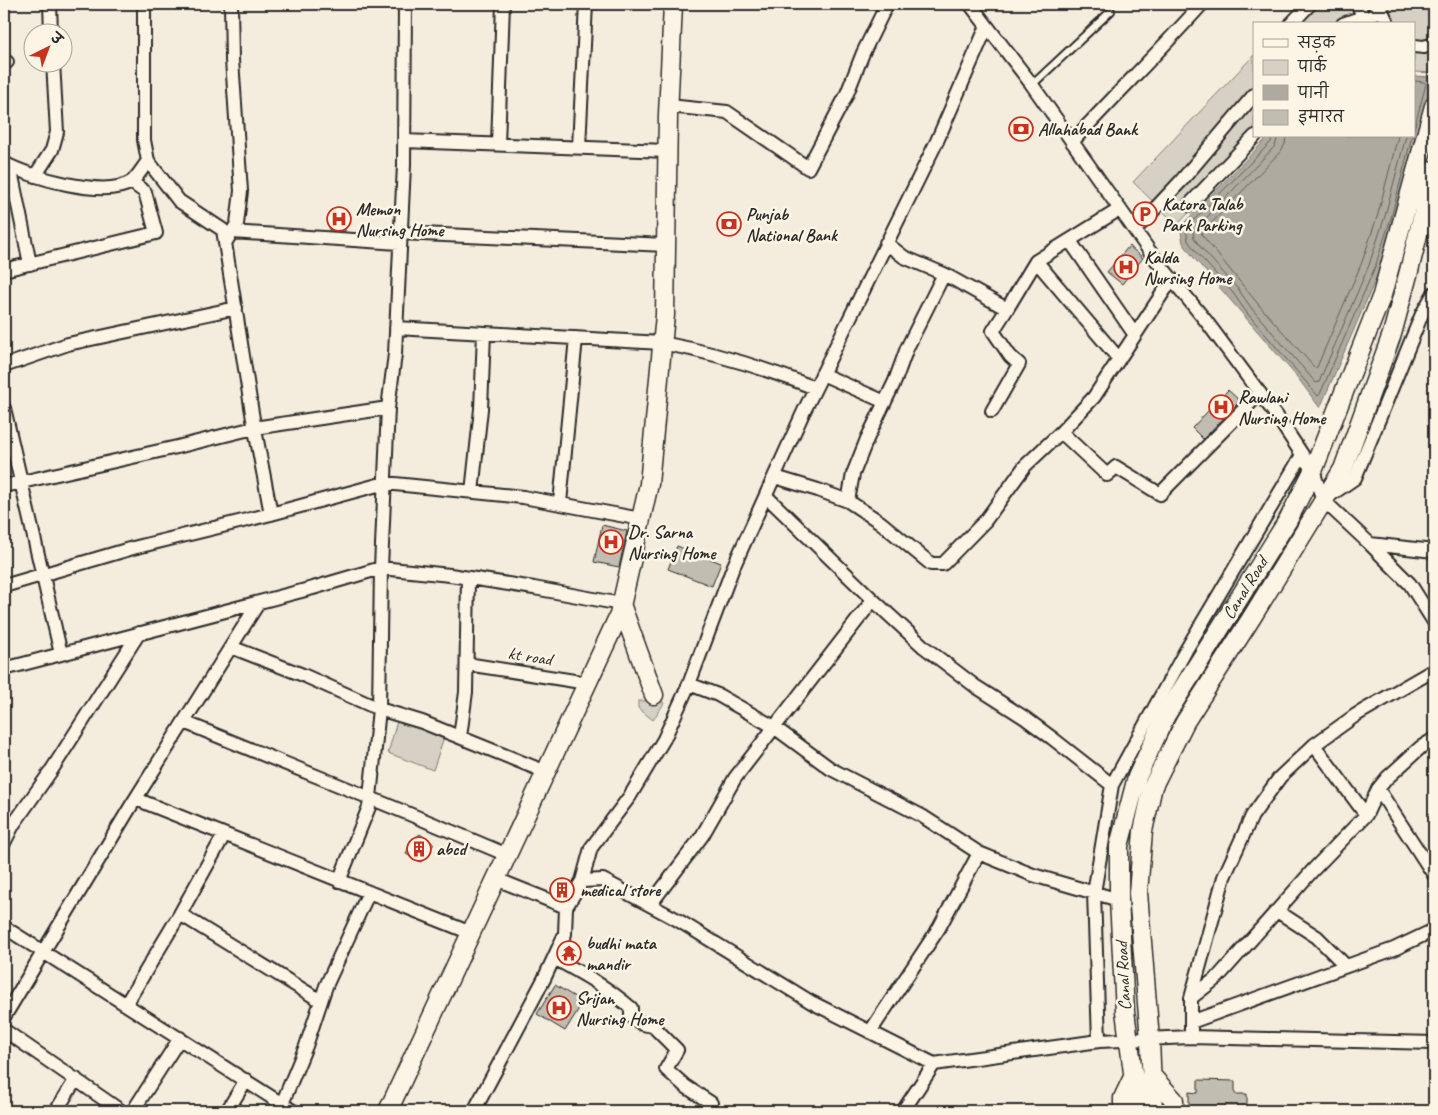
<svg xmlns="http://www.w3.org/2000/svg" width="1438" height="1115" viewBox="0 0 1438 1115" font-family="Caveat,'Playpen Sans Deva',sans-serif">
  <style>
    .green { fill: #d6d1c4; stroke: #807e78 }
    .water { fill: #afaaa0; stroke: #7a7771 }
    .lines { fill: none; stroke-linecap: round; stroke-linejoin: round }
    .shore { stroke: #605e5a; stroke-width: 1 }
    .building { fill: #c2bdb1; stroke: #2b2b2b }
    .lane-casing { stroke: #2b2b2b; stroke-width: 10 }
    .street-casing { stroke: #2b2b2b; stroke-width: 16 }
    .secondary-casing { stroke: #2b2b2b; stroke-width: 21 }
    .lane { stroke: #fcf5e5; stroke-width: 6 }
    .street { stroke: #fcf5e5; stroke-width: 12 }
    .secondary { stroke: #fcf5e5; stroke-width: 18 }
    .labels { text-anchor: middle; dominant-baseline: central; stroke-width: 5; stroke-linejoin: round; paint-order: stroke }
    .poi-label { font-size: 18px; font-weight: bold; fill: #2b2b2b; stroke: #fcf5e5; text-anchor: start }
    .street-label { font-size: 18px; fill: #2b2b2b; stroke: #fcf5e5 }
  </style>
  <rect width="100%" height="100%" fill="#f4edde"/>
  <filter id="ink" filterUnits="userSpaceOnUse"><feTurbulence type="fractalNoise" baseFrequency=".02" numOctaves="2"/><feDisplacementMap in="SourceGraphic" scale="10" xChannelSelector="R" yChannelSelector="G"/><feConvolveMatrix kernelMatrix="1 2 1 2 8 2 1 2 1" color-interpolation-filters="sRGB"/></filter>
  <g filter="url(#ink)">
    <path class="green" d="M1302 4H1434V73L1414 72V24H1283Z
      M1254 55V136H1263L1177 225 1133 182Z
      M654 695 664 703 653 720 638 708V701H645Z
      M398 718 444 737 433 770 388 753Z"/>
    <path class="water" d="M1414 76 1433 77 1396 219 1380 269 1320 408 1297 377 1194 258 1183 243 1180 227 1269 136H1414Z"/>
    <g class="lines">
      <path class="shore" d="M1414 81 1424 82 1426 84 1414 129
        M1272 136 1271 142 1186 228 1188 241 1198 254 1233 293 1247 313 1318 396 1320 394 1375 267 1391 218 1412 136
        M1278 136 1275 146 1193 232 1194 238 1203 250 1238 289 1252 309 1316 383 1319 382 1369 265 1385 216 1406 136
        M1286 136 1285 144 1281 151 1201 234 1258 304 1315 368 1317 367 1362 262 1378 214 1398 136"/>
    </g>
    <path class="building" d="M330 214 345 215V231L329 230Z
      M1129 246 1143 258 1122 284 1107 272Z
      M1228 390 1240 401 1203 439 1192 428Z
      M602 525 627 531 619 567 594 562Z
      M677 546 721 563 712 586 668 569Z
      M420 834 434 844 421 862 406 854 411 841Z
      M555 985 583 1002 565 1031 537 1014Z
      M1198 1080 1235 1081V1094H1247V1111H1189V1092L1198 1093Z"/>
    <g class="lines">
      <g class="lane-casing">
        <path id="lane" d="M1032 85 1111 11"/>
      </g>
      <g class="street-casing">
        <path id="street" d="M50 4 51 32
          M144 4V140L148 161 179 201 223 230 253 419 271 514
          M970 4 1030 82 1153 256 1206 321 1276 415 1313 471 1323 500 1370 544 1410 584 1434 622
          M1380 7 1388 24
          M1291 24 1310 4
          M1343 24 1360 18 1361 11 1357 4
          M1364 24 1383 4
          M1414 46 1424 47 1434 44
          M4 61 7 62
          M669 106 727 112 808 168 846 96 863 53 887 4
          M404 141 667 151
          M1072 142C1115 95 1160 51 1202 4
          M498 144 503 4
          M579 147 586 4
          M4 163C29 177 105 199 131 182 137 178 143 167 148 161
          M10 166 30 264
          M35 176 52 150 57 132 53 62
          M1189 205 1255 136
          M1135 230 1181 181 1254 95
          M232 232 399 243
          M400 233 666 245
          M1070 241 1135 335
          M225 243 237 224 241 191 232 60 231 4
          M886 243 904 257 944 274 1007 309 993 331 1010 356 1019 364 992 411
          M1036 261 1120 209
          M4 270 156 233 145 192 131 182
          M1007 309 1036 261 1119 359
          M396 328 662 343C715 353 765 368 815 388
          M4 366 68 344 236 308
          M822 374 885 402
          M4 408 61 654
          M1061 432 1107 475 1116 467 1160 494 1260 393
          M775 477 818 490 848 501 880 522 931 564H943L985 521 1025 466 1061 432 1094 397 1172 279
          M4 486 177 447 254 428 388 408
          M472 492 481 409 484 333
          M766 496 873 600 924 647 975 686 1025 718 1052 738 1112 785
          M1329 496 1355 478 1422 314 1434 293
          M848 501 853 474 867 439 895 381 907 348 944 274
          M560 503 576 338
          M1370 544 1434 551
          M4 586 133 548 271 514 385 483 523 497 641 519
          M231 647 303 675 379 709 422 722 546 772
          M467 664 587 683
          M4 669 313 588 381 568 450 575 534 588 621 604
          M689 684 718 695 774 727 831 769 922 816 979 853 1033 875 1119 900
          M184 722C292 767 400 809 507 855
          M460 737 466 692 468 578
          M1314 745 1366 815
          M1378 789 1434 875
          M136 799 471 933
          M4 843 13 825 51 771 139 633
          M496 879 566 907 582 881 603 880 676 919 811 1002 934 1064 1099 1041 1191 1037 1434 1043
          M339 881 369 807 379 709 381 568 388 408 395 354 404 165 405 4
          M582 881 591 848 630 796 664 739 689 684 732 570 803 413 937 141 987 26
          M650 905 702 836 735 778 873 600
          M1277 911 1317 937 1345 965
          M180 914 321 1001
          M4 927 293 1111
          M554 958C581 973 607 987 631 1008V1016L642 1024 653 1026 677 1050 666 1069 685 1086 711 1103
          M1191 998 1218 977 1313 870 1366 815 1378 789 1387 778 1421 747 1434 739
          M126 1004 180 914 224 835
          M4 1017 131 806 259 602
          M1191 1022 1394 949 1434 930
          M4 1030 121 1111
          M870 1032 939 928 979 853
          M1191 1037V998L1224 877 1252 816 1280 777 1314 745 1356 715 1434 670
          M1099 1041 1094 893 1112 785 1186 650 1302 455
          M282 1104 306 1046 326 986 369 892
          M56 1111 76 1079
          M133 1111 180 1038
          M227 1111 246 1080
          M474 1111 544 979 565 934 566 907
          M903 1111 934 1064"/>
      </g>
      <g class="secondary-casing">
        <path id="secondary" d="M621 604 654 695
          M1151 1075 1174 1100V1111
          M388 1111 619 615 649 484 665 315 668 115 673 4
          M1123 1111V1098L1133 1077
          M1138 1111 1125 1011 1119 900V846L1137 777 1166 715 1288 520 1313 471 1382 295 1434 106
          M1153 1111 1150 1040 1138 893 1143 831 1153 786 1185 722 1252 617 1343 469 1392 334 1409 271 1434 170"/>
      </g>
      <use href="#lane" class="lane"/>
      <use href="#street" class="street"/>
      <use href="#secondary" class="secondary"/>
    </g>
  </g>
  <defs>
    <g id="bank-ring" transform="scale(1.25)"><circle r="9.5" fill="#fcf5e5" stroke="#c8321e" stroke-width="1.5"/><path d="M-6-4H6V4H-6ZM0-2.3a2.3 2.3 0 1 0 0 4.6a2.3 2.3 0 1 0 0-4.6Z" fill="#c8321e"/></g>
    <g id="parking-ring" transform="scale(1.25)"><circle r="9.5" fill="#fcf5e5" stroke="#c8321e" stroke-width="1.5"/><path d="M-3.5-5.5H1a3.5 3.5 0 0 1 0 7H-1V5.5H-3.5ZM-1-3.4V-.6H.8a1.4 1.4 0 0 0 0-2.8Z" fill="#c8321e"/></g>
    <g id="hospital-ring" transform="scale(1.25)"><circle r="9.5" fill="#fcf5e5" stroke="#c8321e" stroke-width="1.5"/><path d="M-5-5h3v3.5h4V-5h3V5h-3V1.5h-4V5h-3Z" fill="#c8321e"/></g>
    <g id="building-ring" transform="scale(1.25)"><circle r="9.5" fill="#fcf5e5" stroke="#c8321e" stroke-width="1.5"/><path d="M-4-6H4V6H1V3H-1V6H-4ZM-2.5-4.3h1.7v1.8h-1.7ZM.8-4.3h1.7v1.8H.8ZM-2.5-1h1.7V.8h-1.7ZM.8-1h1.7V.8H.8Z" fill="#c8321e"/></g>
    <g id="temple-ring" transform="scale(1.25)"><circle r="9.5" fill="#fcf5e5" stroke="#c8321e" stroke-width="1.5"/><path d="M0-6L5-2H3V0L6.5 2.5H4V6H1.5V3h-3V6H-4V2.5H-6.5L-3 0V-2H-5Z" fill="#c8321e"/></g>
  </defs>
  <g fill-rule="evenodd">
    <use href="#bank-ring" x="1021" y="129"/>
    <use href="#parking-ring" x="1145" y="214"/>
    <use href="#hospital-ring" x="339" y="219"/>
    <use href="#bank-ring" x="729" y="224"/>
    <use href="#hospital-ring" x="1126" y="267"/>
    <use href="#hospital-ring" x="1221" y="407"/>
    <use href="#hospital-ring" x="611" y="542"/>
    <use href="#building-ring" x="419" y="849"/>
    <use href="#building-ring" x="562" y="890"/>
    <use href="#temple-ring" x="569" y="953"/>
    <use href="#hospital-ring" x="559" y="1008"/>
  </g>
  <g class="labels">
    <g class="poi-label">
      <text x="1038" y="129">Allahabad Bank</text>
      <text x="1162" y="204">Katora Talab<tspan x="1162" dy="21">Park Parking</tspan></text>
      <text x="356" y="209">Memon<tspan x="356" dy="21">Nursing Home</tspan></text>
      <text x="746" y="214">Punjab<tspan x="746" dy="21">National Bank</tspan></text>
      <text x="1144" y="257">Kalda<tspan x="1144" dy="21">Nursing Home</tspan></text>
      <text x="1238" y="397">Rawlani<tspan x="1238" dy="21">Nursing Home</tspan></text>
      <text x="628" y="532">Dr. Sarna<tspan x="628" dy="21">Nursing Home</tspan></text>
      <text x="436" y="849">abcd</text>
      <text x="580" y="890">medical store</text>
      <text x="586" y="943">budhi mata<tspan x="586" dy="21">mandir</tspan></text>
      <text x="576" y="998">Srijan<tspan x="576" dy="21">Nursing Home</tspan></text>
    </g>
    <g class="street-label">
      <text transform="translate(1245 588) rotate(-58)">Canal Road</text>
      <text transform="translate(530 656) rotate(9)">kt road</text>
      <text transform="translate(1123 976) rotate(-93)">Canal Road</text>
    </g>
  </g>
  <rect width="1438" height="1115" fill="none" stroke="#fcf5e5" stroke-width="20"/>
  <rect x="10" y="10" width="1418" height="1095" fill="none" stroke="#2b2b2b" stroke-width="2" filter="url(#ink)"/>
  <rect x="1253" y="22" width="162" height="115" fill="#fcf5e5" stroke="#a8a49b"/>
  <rect x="1263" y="39" width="25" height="8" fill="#fcf5e5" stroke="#a8a49b"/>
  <text x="1298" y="48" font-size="15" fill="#2b2b2b">सड़क</text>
  <rect x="1263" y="60" width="25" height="15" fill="#d6d1c4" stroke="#a8a49b"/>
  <text x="1298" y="72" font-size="15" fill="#2b2b2b">पार्क</text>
  <rect x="1263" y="85" width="25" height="15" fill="#afaaa0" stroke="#a8a49b"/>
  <text x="1298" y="98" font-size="15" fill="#2b2b2b">पानी</text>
  <rect x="1263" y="110" width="25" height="15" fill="#c2bdb1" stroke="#a8a49b"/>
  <text x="1298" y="122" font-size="15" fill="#2b2b2b">इमारत</text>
  <g transform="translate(48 48) rotate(42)"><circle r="24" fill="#fcf5e5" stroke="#a8a49b"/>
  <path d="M0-4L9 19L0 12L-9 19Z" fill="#c8321e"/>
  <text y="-8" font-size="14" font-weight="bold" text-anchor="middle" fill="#2b2b2b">उ</text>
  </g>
</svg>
